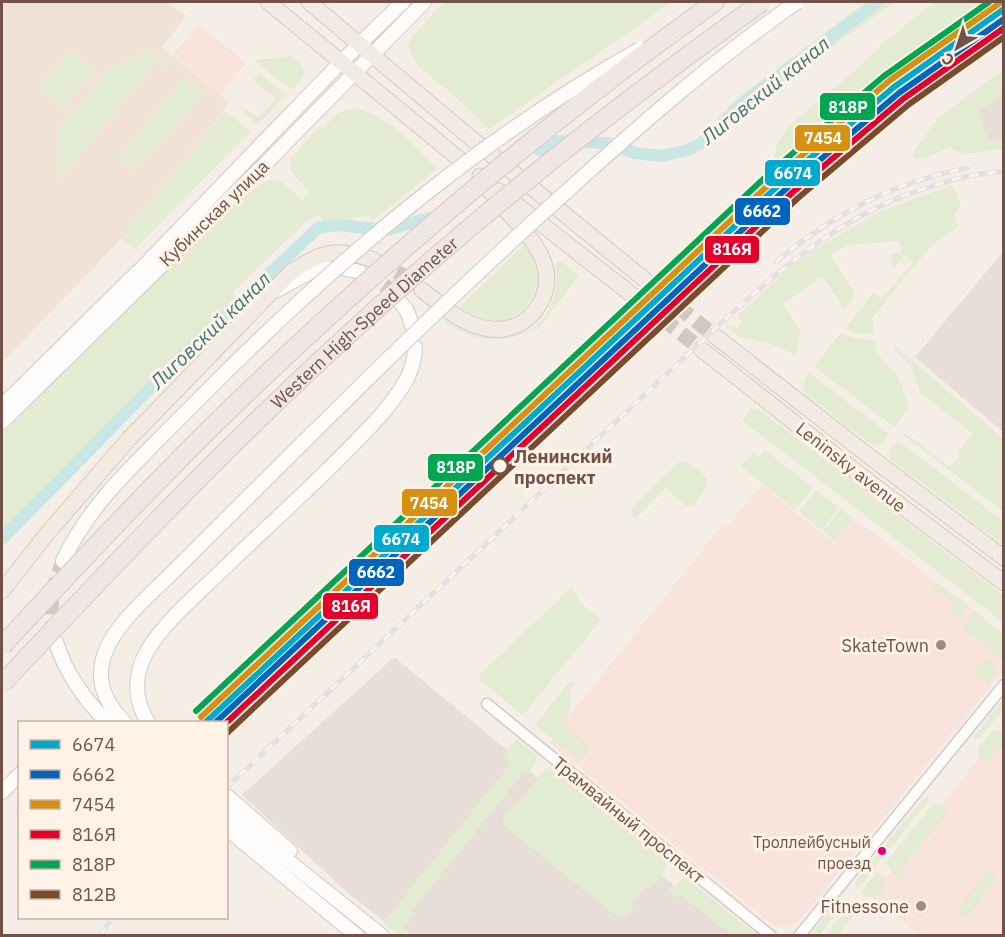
<svg xmlns="http://www.w3.org/2000/svg" width="1005" height="937" viewBox="0 0 1005 937" font-family="'IBM Plex Sans',sans-serif">
  <style>
    .residential { fill: #f1e2d7 }
    .commercial { fill: #f9e4dd }
    .industrial { fill: #e8ded8 }
    .green { fill: #e3ebd2 }
    .lines { fill: none; stroke-linecap: round; stroke-linejoin: round }
    .canal { stroke: #c9e6e5; stroke-width: 12 }
    .secondary-tunnel { stroke: #d4c7bf; stroke-width: 14; stroke-dasharray: 14 7; stroke-linecap: butt }
    .primary-tunnel { stroke: #d4c7bf; stroke-width: 15; stroke-dasharray: 15 8; stroke-linecap: butt }
    .street-casing { stroke: #d4c9c4; stroke-width: 13 }
    .secondary-casing { stroke: #d4c9c4; stroke-width: 16 }
    .primary-casing { stroke: #d4c9c4; stroke-width: 17 }
    .highway-casing { stroke: #d4c9c4; stroke-width: 20 }
    .street { stroke: #fefcfb; stroke-width: 10 }
    .secondary { stroke: #fefcfb; stroke-width: 14 }
    .primary { stroke: #f2ebe4; stroke-width: 15 }
    .highway { stroke: #f0e6e3; stroke-width: 18 }
    .rail-casing { stroke: #e3e0e3; stroke-width: 5 }
    .rail { stroke: #fff2e6; stroke-width: 3; stroke-dasharray: 9; stroke-linecap: butt }
    .secondary-bridge-casing { stroke: #d4c9c4; stroke-width: 16; stroke-linecap: butt }
    .highway-bridge-casing { stroke: #d4c9c4; stroke-width: 20; stroke-linecap: butt }
    .secondary-bridge { stroke: #fefcfb; stroke-width: 14 }
    .highway-bridge { stroke: #f0e6e3; stroke-width: 18 }
    .rail-1-casing { stroke: #fff2e6; stroke-width: 10 }
    .rail-2-casing { stroke: #fff2e6; stroke-width: 10 }
    .rail-3-casing { stroke: #fff2e6; stroke-width: 10 }
    .rail-4-casing { stroke: #fff2e6; stroke-width: 10 }
    .rail-5-casing { stroke: #fff2e6; stroke-width: 10 }
    .rail-6-casing { stroke: #fff2e6; stroke-width: 10 }
    .rail-1 { stroke: #00a9ce; stroke-width: 6 }
    .rail-2 { stroke: #0065bd; stroke-width: 6 }
    .rail-3 { stroke: #d69112; stroke-width: 6 }
    .rail-4 { stroke: #e4002b; stroke-width: 6 }
    .rail-5 { stroke: #00a651; stroke-width: 6 }
    .rail-6 { stroke: #7a4b2a; stroke-width: 6 }
    .stop-dot { fill: #fff2e6; stroke: #725248; stroke-width: 3 }
    .poi-dot { fill: #a08980; stroke: #fff2e6; stroke-width: 2 }
    .bus-dot { fill: #e5007d; stroke: #fff2e6; stroke-width: 2 }
    .labels { text-anchor: middle; dominant-baseline: central; stroke-width: 6; stroke-linejoin: round; paint-order: stroke }
    .bus-label { font-size: 16px; fill: #725248; stroke: #fff2e6; text-anchor: end }
    .street-label { font-size: 18px; fill: #725248; stroke: #fff2e6 }
    .stop-label { font-size: 18px; font-weight: bold; fill: #725248; stroke: #fff2e6; text-anchor: start }
    .poi-label { font-size: 18px; fill: #725248; stroke: #fff2e6; text-anchor: end }
    .water-label { font-size: 20px; font-style: italic; fill: #3d7578; stroke: #fff2e6 }
    .line-badge { stroke: #fff2e6; stroke-width: 2 }
    .badge-label { font-size: 16px; text-anchor: middle; font-weight: bold; fill: #fff }
  </style>
  <rect width="100%" height="100%" fill="#f5eee7"/>
  <path class="residential" d="M2 2H168L186 16 162 47 230 103 120 240 2 362Z"/>
  <path class="commercial" d="M199 24 246 63 220 94 173 55Z
    M761 485 834 543 854 518 1003 633V671L799 921 786 928 775 926 770 923 550 743 564 722 722 526 729 525Z
    M1003 726V935H919L872 897Z"/>
  <path class="industrial" d="M1003 94V139L988 141 978 111Z
    M1003 252V432L915 357Z
    M394 657 530 769 529 771 737 935H402L349 894 242 795Z"/>
  <path class="green" d="M444 2H672L489 129 456 97 419 67 408 47 411 38Z
    M866 2H896L842 39 725 128 721 127 717 118 735 100Z
    M935 2H982C942 29 903 59 866 91 839 116 814 142 784 164L773 161 777 144 789 126 865 62 883 43Z
    M70 49 96 70 63 109 38 87Z
    M149 50 170 64 167 67 157 61 59 181 56 179 60 128 109 68Z
    M292 56C308 72 307 74 292 90L254 60Z
    M1003 70V94L979 111 988 141 1003 139V149C987 150 963 159 950 147L922 159 913 158 914 152 937 119Z
    M259 73 287 95 258 125 245 114 244 111 247 110 258 118 276 99 253 80Z
    M185 75 206 92 198 102 194 103 155 151 151 149 133 172 118 159Z
    M354 108C388 113 414 147 437 169L373 220H370V217H355L354 220 323 222 321 214 309 219 233 292 236 298 2 532V433L230 208 261 184 272 179 282 182 302 200 310 191 291 172 290 159 320 126 323 128 338 113Z
    M225 111 251 131 135 249 121 238Z
    M953 185 961 208 954 213 958 227 932 245 873 317 874 334H857L846 327 873 293 882 298 912 263 905 255 894 268 890 255 902 252 899 241 847 245 831 255 854 293 851 302 844 310 822 276 783 304 800 330 796 355 768 343 740 337 725 326 727 324 731 327H738L742 322 738 315 796 262 823 244 879 212Z
    M525 244 535 255 541 277 539 278C529 324 495 330 459 307Z
    M562 262 579 275 538 330 534 328C504 347 472 341 444 322L447 319C499 356 566 334 555 263Z
    M841 333 856 339 875 340 876 352 898 377 909 408 894 427 814 366Z
    M891 342 1003 439V511L903 435 905 433 950 467 960 456 957 453 973 434 920 392 911 366 895 350Z
    M808 372 889 434C884 440 880 447 871 444L805 394 803 384Z
    M751 408 761 411 1003 595V622L742 420Z
    M898 441 1003 521V545L890 459 889 451Z
    M765 450 813 488 795 510 741 466 752 453 759 458Z
    M680 461C691 463 703 472 708 481L707 487 693 505 686 506 666 488 635 519 631 514 632 508Z
    M816 490 839 508 821 530 799 511Z
    M841 509 853 519 835 541 823 531Z
    M937 583 968 606 956 621 952 614 956 606 937 590 931 597 928 595Z
    M572 587 580 603 601 620 523 715 480 680V674Z
    M974 611 1003 634V661L962 627Z
    M985 658C1000 669 998 671 988 685L973 673Z
    M570 681 574 684 570 690 571 704 565 725 590 748 580 762 535 725Z
    M1003 699V710L979 739 973 738Z
    M993 730H999L1003 734V745L988 764C979 759 980 761 977 750Z
    M517 739 536 755V762L528 773 521 776 412 911 415 914 403 928 413 935H400L383 923 511 763 503 756Z
    M546 768 554 769 665 860C669 872 657 880 651 888H644L632 903 634 907 627 917C613 919 606 904 596 897H592L507 828C500 819 504 814 512 806H515Z
    M927 797 930 799 857 890 855 884 857 879 922 800Z
    M934 803H939L949 811 904 865 903 870 906 874 903 880 896 876 886 862Z
    M989 870 998 878 967 916 964 917 959 913 962 908 961 904Z
    M877 872 885 878 883 895 867 897 861 892Z
    M685 877 757 935H732L683 897 681 895 678 898 668 890Z
    M843 900H848L819 935 811 934 837 902Z
    M852 903 857 907V911L838 935H826Z"/>
  <g class="lines">
    <path class="canal" d="M539 150 554 141 607 143 635 153 661 156 688 150 700 144 717 131 738 107 765 86 878 2
      M2 539 177 361 318 228 336 225 387 230 437 216"/>
    <path class="secondary-tunnel" d="M366 274C380 280 391 289 400 301
      M54 635C49 608 52 586 63 561"/>
    <path class="primary-tunnel" d="M376 261 406 277 417 286
      M660 292 715 336
      M645 305 701 349"/>
    <g class="street-casing">
      <path id="street" d="M487 704 771 936
        M799 936 1004 685"/>
    </g>
    <g class="secondary-casing">
      <path id="secondary" d="M346 269 360 272
        M277 290 310 272 327 268
        M401 303 407 311 413 328
        M2 406 145 265 341 62 403 2
        M2 422 268 161 424 2
        M63 561C85 513 122 476 159 439 183 415 207 391 231 367
        M56 642C66 674 84 699 107 722
        M124 722C65 662 133 612 174 571
        M148 722C135 702 134 679 144 657 157 629 194 597 217 575 272 522 330 471 382 414 398 394 415 374 415 347
        M2 792 20 774
        M228 797 290 851
        M226 811 382 936
        M226 828 357 936"/>
    </g>
    <g class="primary-casing">
      <path id="primary" d="M268 2 458 158
        M309 2 472 139 660 292
        M499 191 645 305
        M361 256 374 260
        M422 290 437 302
        M450 312C469 325 492 335 515 326 525 322 533 315 539 305 565 263 520 228 496 199 490 192 485 184 480 176
        M715 336 874 460 1004 558
        M701 349 863 477 1004 583
        M2 591 46 535 128 440 291 272C308 261 323 251 345 253"/>
    </g>
    <g class="highway-casing">
      <path id="highway" d="M686 23 715 2"/>
    </g>
    <use href="#street" class="street"/>
    <use href="#secondary" class="secondary"/>
    <use href="#primary" class="primary"/>
    <use href="#highway" class="highway"/>
    <g class="rail-casing">
      <path id="rail" d="M776 262C832 214 895 182 967 168
        M226 788 721 323C786 264 850 209 936 185 958 178 980 172 1004 172
        M100 936 112 918"/>
    </g>
    <use href="#rail" class="rail"/>
    <g class="secondary-bridge-casing">
      <path id="secondary-bridge" d="M231 367C355 245 488 134 640 49
        M174 571C303 443 431 313 566 192 640 125 715 59 797 2"/>
    </g>
    <g class="highway-bridge-casing">
      <g id="highway-bridge">
        <path d="M2 646C76 566 150 487 228 411 372 272 525 140 686 23"/>
        <path id="s1" d="M2 684C106 573 211 462 323 358 461 229 608 111 762 2"/>
      </g>
    </g>
    <use href="#secondary-bridge" class="secondary-bridge"/>
    <use href="#highway-bridge" class="highway-bridge"/>
    <g class="rail-1-casing">
      <path id="rail-1" d="M206 722 783 181 894 87 1004 9"/>
    </g>
    <g class="rail-2-casing">
      <path id="rail-2" d="M216 722 788 187 899 93 1004 19"/>
    </g>
    <g class="rail-3-casing">
      <path id="rail-3" d="M201 717 778 176 889 81 1000 3"/>
    </g>
    <g class="rail-4-casing">
      <path id="rail-4" d="M226 723 793 192 903 99 1004 28"/>
    </g>
    <g class="rail-5-casing">
      <path id="rail-5" d="M196 711 773 170 884 76 989 2"/>
    </g>
    <g class="rail-6-casing">
      <path id="rail-6" d="M226 734 798 198 908 105 1004 37"/>
    </g>
    <use href="#rail-1" class="rail-1"/>
    <use href="#rail-2" class="rail-2"/>
    <use href="#rail-3" class="rail-3"/>
    <use href="#rail-4" class="rail-4"/>
    <use href="#rail-5" class="rail-5"/>
    <use href="#rail-6" class="rail-6"/>
  </g>
  <circle class="stop-dot" cx="500" cy="466" r="8"/>
  <g class="poi-dot">
    <circle cx="941" cy="645" r="6"/>
    <circle cx="921" cy="906" r="6"/>
  </g>
  <circle class="bus-dot" cx="882" cy="851" r="5"/>
  <g class="labels">
    <g class="bus-label">
      <text x="871" y="842">Троллейбусный<tspan x="871" dy="21">проезд</tspan></text>
    </g>
    <g class="street-label">
      <text transform="translate(214 213) rotate(-44)">Кубинская улица</text>
      <text stroke="none"><textPath href="#s1" startOffset="512">Western High-Speed Diameter</textPath></text>
      <text transform="translate(851 467) rotate(38)">Leninsky avenue</text>
      <text transform="translate(629 820) rotate(39)">Трамвайный проспект</text>
    </g>
    <g class="stop-label">
      <text x="514" y="456">Ленинский<tspan x="514" dy="21">проспект</tspan></text>
    </g>
    <g class="poi-label">
      <text x="929" y="645">SkateTown</text>
      <text x="909" y="906">Fitnessone</text>
    </g>
    <g class="water-label">
      <text transform="translate(765 90) rotate(-39)">Лиговский канал</text>
      <text transform="translate(210 330) rotate(-44)">Лиговский канал</text>
    </g>
  </g>
  <g class="line-badge">
    <rect x="819" y="92" width="57" height="29" rx="6" fill="#00a651"/>
    <rect x="794" y="124" width="57" height="28" rx="6" fill="#d69112"/>
    <rect x="764" y="159" width="57" height="28" rx="6" fill="#00a9ce"/>
    <rect x="734" y="197" width="57" height="29" rx="6" fill="#0065bd"/>
    <rect x="704" y="235" width="56" height="29" rx="6" fill="#e4002b"/>
    <rect x="427" y="453" width="57" height="29" rx="6" fill="#00a651"/>
    <rect x="401" y="488" width="57" height="29" rx="6" fill="#d69112"/>
    <rect x="373" y="524" width="57" height="29" rx="6" fill="#00a9ce"/>
    <rect x="348" y="558" width="57" height="29" rx="6" fill="#0065bd"/>
    <rect x="322" y="592" width="57" height="28" rx="6" fill="#e4002b"/>
  </g>
  <g class="badge-label">
    <text x="848" y="113">818Р</text>
    <text x="823" y="144">7454</text>
    <text x="793" y="179">6674</text>
    <text x="762" y="217">6662</text>
    <text x="732" y="255">816Я</text>
    <text x="456" y="473">818Р</text>
    <text x="429" y="509">7454</text>
    <text x="401" y="545">6674</text>
    <text x="376" y="578">6662</text>
    <text x="351" y="612">816Я</text>
  </g>
  <rect width="1005" height="937" fill="none" stroke="#725248" stroke-width="6"/>
  <rect x="18" y="721" width="210" height="198" fill="#fff2e6" stroke="#c7b2a7" stroke-width="1.5"/>
  <rect x="30" y="740" width="30" height="9" fill="#00a9ce" stroke="#c7b2a7" stroke-width="1.5"/>
  <text x="72" y="751" font-size="18" fill="#725248">6674</text>
  <rect x="30" y="770" width="30" height="9" fill="#0065bd" stroke="#c7b2a7" stroke-width="1.5"/>
  <text x="72" y="781" font-size="18" fill="#725248">6662</text>
  <rect x="30" y="800" width="30" height="9" fill="#d69112" stroke="#c7b2a7" stroke-width="1.5"/>
  <text x="72" y="811" font-size="18" fill="#725248">7454</text>
  <rect x="30" y="830" width="30" height="9" fill="#e4002b" stroke="#c7b2a7" stroke-width="1.5"/>
  <text x="72" y="841" font-size="18" fill="#725248">816Я</text>
  <rect x="30" y="860" width="30" height="9" fill="#00a651" stroke="#c7b2a7" stroke-width="1.5"/>
  <text x="72" y="871" font-size="18" fill="#725248">818Р</text>
  <rect x="30" y="890" width="30" height="9" fill="#7a4b2a" stroke="#c7b2a7" stroke-width="1.5"/>
  <text x="72" y="901" font-size="18" fill="#725248">812В</text>
  <g transform="translate(957 48) rotate(219)" stroke="#fff2e6" stroke-width="4.5" paint-order="stroke">
  <path d="M0-4.5L10 22L0 15L-10 22Z" fill="#725248"/>
  <text y="-9" font-size="16" font-weight="bold" text-anchor="middle" fill="#725248">С</text>
  </g>
</svg>
